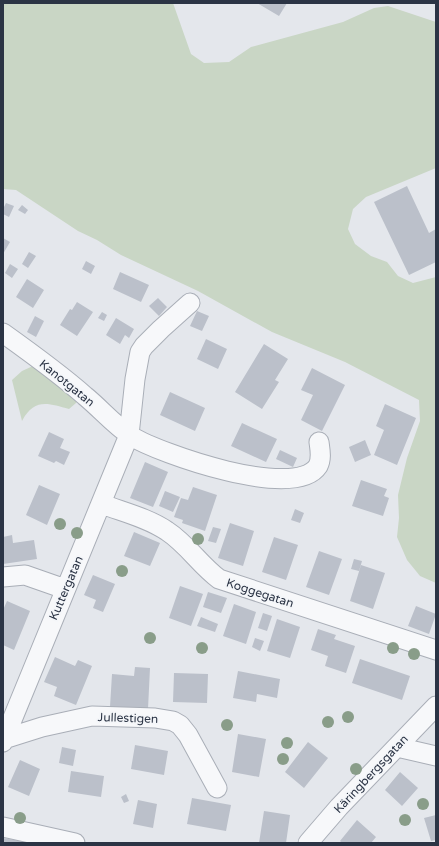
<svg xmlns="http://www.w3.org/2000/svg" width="439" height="846" viewBox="0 0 439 846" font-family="'Varela Round',sans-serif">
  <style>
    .green { fill: #c9d6c5 }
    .building { fill: #bbc0ca }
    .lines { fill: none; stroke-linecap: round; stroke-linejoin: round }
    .minor-casing { stroke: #a9aeb7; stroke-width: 21 }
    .minor { stroke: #f7f8fa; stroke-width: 19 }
    .tree { fill: #899d89 }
    .labels { text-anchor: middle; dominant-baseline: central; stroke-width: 3.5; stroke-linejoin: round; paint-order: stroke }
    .street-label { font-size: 12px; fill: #2b3445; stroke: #f4f6f9 }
  </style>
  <rect width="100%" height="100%" fill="#e4e7ec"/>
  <path class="green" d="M3 3H173L191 54 204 63 229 62 251 47 343 22 374 8 388 6 436 22V168L366 197 353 209 348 229 355 244 371 256 387 262 398 276 413 283 436 277V583L420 576 407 560 397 537 399 518 398 495 407 458 420 421 419 400 345 362 272 332 198 291 121 255 97 240 78 231 16 190 3 189Z
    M33 366 78 399 76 403 69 409C48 403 34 398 22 421L12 380 22 371Z"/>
  <path class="building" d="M257 3H287L279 16Z
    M407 186 429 233 436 229V262L409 275 374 202Z
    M6 203 14 206 9 217 3 214V209Z
    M22 205 28 210 25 214 18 210Z
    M3 238 10 242 3 254Z
    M29 252 36 256 28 268 22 264Z
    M86 261 95 266 91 274 82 269Z
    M10 264 18 269 12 278 5 273Z
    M120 272 149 285 141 302 113 289Z
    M27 279 44 290 33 308 16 297Z
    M158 298 167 307 159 316 149 306Z
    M77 302 93 312 77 336 60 325 70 309 72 310Z
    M197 311 209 316 202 331 190 326Z
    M102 312 107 315 104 321 98 318Z
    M35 316 44 321 36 337 27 332Z
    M116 318 134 329 129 338 125 335 120 344 106 335Z
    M206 339 227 349 218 369 197 359Z
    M264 344 288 359 275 380 279 382 262 409 235 392Z
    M312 368 345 385 322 431 301 420 313 395 301 390Z
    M170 392 205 408 195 431 160 415Z
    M385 404 416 418 397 465 374 455 384 430 376 426Z
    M242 423 277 439 266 462 231 446Z
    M49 432 64 439 60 448 70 452 64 465 56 461 54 463 38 456Z
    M365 440 371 455 355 462 349 447Z
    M280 450 297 458 293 467 276 459Z
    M145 462 168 472 153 507 130 498Z
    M361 480 387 489 384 496 389 498 383 516 352 506Z
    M39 485 60 494 47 525 26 515Z
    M193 487 217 495 205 531 182 523 183 520 174 517 181 498 188 500Z
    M165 491 180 497 173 512 159 506Z
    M295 509 304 513 300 523 291 520Z
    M230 523 254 531 243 566 218 558Z
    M213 527 221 529 216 543 208 541Z
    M134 532 160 543 150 566 124 556Z
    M12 535 13 543 34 540 37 559 3 564V537Z
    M274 537 298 545 286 580 262 572Z
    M319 551 342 559 329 595 306 587Z
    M354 559 362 561 359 571 351 569Z
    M361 565 385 573 373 609 350 601Z
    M93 575 115 584 103 612 93 608 96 600 84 595Z
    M180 586 203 594 191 626 169 618Z
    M208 592 227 598 221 613 203 607Z
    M7 601 30 611 14 650 3 645V610Z
    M234 604 256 612 246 644 223 636Z
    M416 606 436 614 429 634 408 626Z
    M263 613 272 616 267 631 258 628Z
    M201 617 218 624 215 632 197 626Z
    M277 619 300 627 290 658 267 651Z
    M318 629 336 635 334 639 355 646 346 673 325 666 328 656 311 650Z
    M255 638 264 641 260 651 252 647Z
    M55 657 75 666 78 660 92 666 76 705 54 696 57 687 44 682Z
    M360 659 410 676 402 700 352 683Z
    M135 667 150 668 148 709 110 707 112 674 134 676Z
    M238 671 280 679 277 698 257 694 256 702 233 698Z
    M174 673 208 674 207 703 173 702Z
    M238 734 266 739 259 777 232 772Z
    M308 742 328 758 304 788 285 772Z
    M135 745 168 751 164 775 131 769Z
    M62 747 76 750 73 766 59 763Z
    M20 760 40 769 29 796 8 787Z
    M71 771 104 776 101 797 68 792Z
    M400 772 418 788 402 806 385 790Z
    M126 794 129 801 124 803 121 797Z
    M192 798 231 805 226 831 187 824Z
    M138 800 157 804 153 828 133 824Z
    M264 811 290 815 286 843H259Z
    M436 815V840L431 841 424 818Z
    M357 820 376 837 371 843H342L340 841Z
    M3 838 26 842V843H3Z"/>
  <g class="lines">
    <g class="minor-casing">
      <path id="minor" d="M3 333C31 353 59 373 85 396 101 409 114 425 131 436 160 454 295 501 318 466 322 458 320 450 319 442
        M102 504C123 512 148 518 167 531 187 544 200 565 219 579L436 650
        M3 577 25 575 65 589
        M4 739 42 727 92 716 155 718 173 721 180 725 188 735 217 788
        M3 742 129 435 135 379 140 352 144 346 161 329 190 303
        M397 747 436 756
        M3 827 75 843
        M308 843 339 807 436 706"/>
    </g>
    <use href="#minor" class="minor"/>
  </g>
  <g class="tree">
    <circle cx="60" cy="524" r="6"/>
    <circle cx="77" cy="533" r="6"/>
    <circle cx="198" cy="539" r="6"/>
    <circle cx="122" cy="571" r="6"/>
    <circle cx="150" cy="638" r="6"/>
    <circle cx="202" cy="648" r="6"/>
    <circle cx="393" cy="648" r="6"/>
    <circle cx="414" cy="654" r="6"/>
    <circle cx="348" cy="717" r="6"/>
    <circle cx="328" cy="722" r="6"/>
    <circle cx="227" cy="725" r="6"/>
    <circle cx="287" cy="743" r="6"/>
    <circle cx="283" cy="759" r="6"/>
    <circle cx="356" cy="769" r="6"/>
    <circle cx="423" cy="804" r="6"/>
    <circle cx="20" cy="818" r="6"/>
    <circle cx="405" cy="820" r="6"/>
  </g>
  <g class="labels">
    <g class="street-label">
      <text transform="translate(67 383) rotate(39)">Kanotgatan</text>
      <text transform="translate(66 588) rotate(-67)">Kuttergatan</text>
      <text transform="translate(260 593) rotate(18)">Koggegatan</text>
      <text transform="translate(128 718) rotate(2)">Jullestigen</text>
      <text transform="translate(371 774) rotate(-47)">Käringbergsgatan</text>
    </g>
  </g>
  <rect width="439" height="846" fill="none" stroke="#2b3445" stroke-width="8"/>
</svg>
